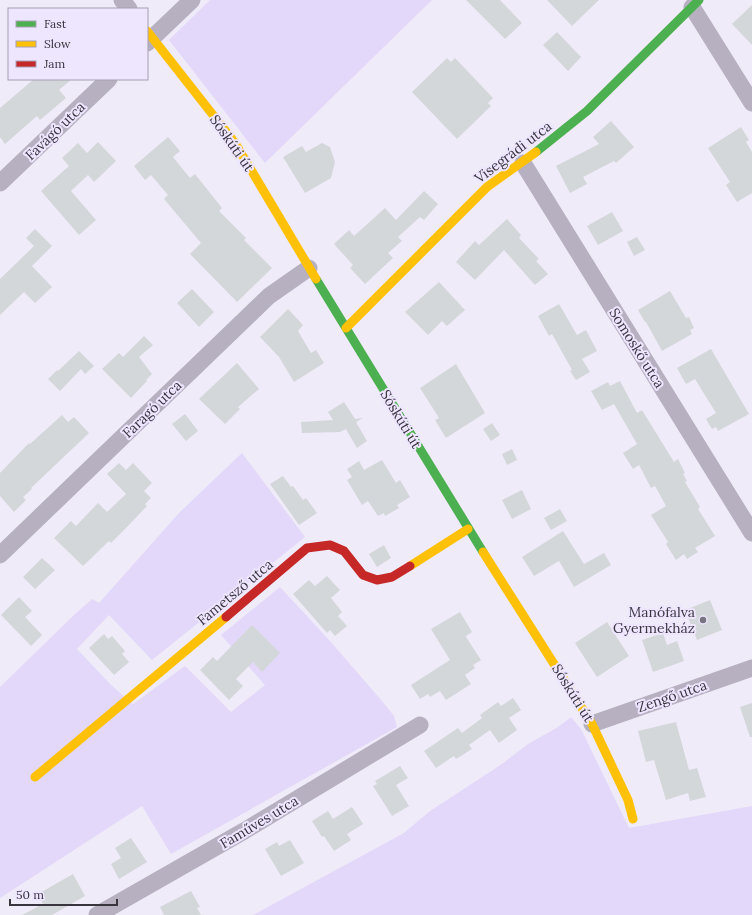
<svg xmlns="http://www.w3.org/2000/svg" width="752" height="915" viewBox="0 0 752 915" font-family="Lora,serif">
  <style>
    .green { fill: #e3d8f9 }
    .building { fill: #d4d7da }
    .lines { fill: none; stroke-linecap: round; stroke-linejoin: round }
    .street { stroke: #b6b0c1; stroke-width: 17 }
    .fast { stroke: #4caf50; stroke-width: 9 }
    .slow { stroke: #ffc107; stroke-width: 9 }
    .jam { stroke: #c62828; stroke-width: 9 }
    .poi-dot { fill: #787580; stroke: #eee5fe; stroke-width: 1.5 }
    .labels { text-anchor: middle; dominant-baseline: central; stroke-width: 4; stroke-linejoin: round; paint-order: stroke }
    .street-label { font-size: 14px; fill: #38353f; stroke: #eee5fe }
    .poi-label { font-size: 14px; fill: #38353f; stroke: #eee5fe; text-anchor: end }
  </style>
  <rect width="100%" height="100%" fill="#efebf8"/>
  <path class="green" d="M210 0H432L265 163 169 40Z
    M242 453 305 537 152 660 109 615 77 649 111 685 133 704 185 666 231 712 265 685 221 635 280 587 330 641 382 701 394 716 397 727 171 854 142 806 0 898V687L74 615 92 599 99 603 179 513Z
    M571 717 581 729 629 828 752 806V915H253L404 833 430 811 499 766 528 744 558 727Z"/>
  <path class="building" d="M466 0H500L522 23 505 39Z
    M547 0H599L572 26Z
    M752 5V45L732 24Z
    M557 32 581 57 568 71 543 45Z
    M447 58 451 62 455 58 493 98 488 103 491 106 457 139 412 92Z
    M34 79H72L59 90 66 98 40 120 37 116 5 144 0 137V108Z
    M611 121 634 147 616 163 614 161 583 177 587 184 570 193 556 166 599 144 593 137Z
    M741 127 749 140 746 142 752 152V193L737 202 726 185 730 182 708 148Z
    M168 137 180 151 173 157 190 178 195 174 222 208 219 211 246 238 244 240 272 268 237 302 190 254 201 243 164 199 168 195 151 175 145 180 134 166Z
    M98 142 116 161 94 182 88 175 71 191 96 220 79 235 41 191 69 166 62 158 78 143 87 153Z
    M322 143 330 147 335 162 331 178 305 193 283 157 302 146 306 152Z
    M424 191 438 204 424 220 420 217 398 237 402 241 388 253 393 258 365 284 350 268 353 265 334 244 349 230 354 236 385 208 396 220Z
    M612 212 623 231 598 245 587 226Z
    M507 219 521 235 519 238 539 259 536 261 548 274 535 285 504 250 475 280 456 262 475 241 479 245Z
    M35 229 52 246 32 266 52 287 35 303 24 292 0 315V279L34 246 26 238Z
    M637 237 645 250 634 256 627 242Z
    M439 282 465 310 447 326 442 321 428 335 405 312Z
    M192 289 214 312 199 327 177 303Z
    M670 291 686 318 689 317 694 328 690 330 692 334 662 351 646 322H645L638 310Z
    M559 304 577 335 586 330 597 351 582 359 590 372 576 380 570 371 572 370 552 334 549 336 538 316Z
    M288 309 303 325 298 331 311 353 316 350 324 363 294 382 279 357 260 337Z
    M144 336 153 345 139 357 152 374 146 380 147 381 131 398 102 369 119 353 123 357Z
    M711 349 749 414 718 431 716 427 712 429 706 419 716 413 695 379 686 384 677 368Z
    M79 351 94 366 85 374 81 369 60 391 48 379 57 370 58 371Z
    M237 363 259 389 238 407 240 409 225 424 199 399Z
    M456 364 485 413 446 438 435 420 439 418 420 388Z
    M620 381 637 413 642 410 674 462 678 459 685 473 683 474 687 481 685 482 700 507 698 509 715 536 695 548 698 552 687 559 684 554 676 560 666 544 668 542 651 515 666 506 655 486 651 488 639 465 633 469 623 453 637 444 614 404 602 410 591 391 608 382 610 386Z
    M344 402 355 419 363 418 356 422 367 441 357 448 347 431 349 430 347 431 346 429 340 432 302 433 301 422 333 420 328 412Z
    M185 414 198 431 186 441 172 424Z
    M62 415 68 422 74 417 89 433 31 488 32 489 23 497 26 500 14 512 0 496V473L29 443 30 444Z
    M492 423 500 435 491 441 483 429Z
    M512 449 517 460 507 465 502 454Z
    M382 460 396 483 400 480 410 497 397 505 399 508 385 516 384 513 378 516 368 501 362 505 347 480 352 477 347 469 359 461 364 470Z
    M119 463 126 470 133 463 152 483 144 491 151 498 145 504 147 506 126 528 111 543 109 541 83 566 54 538 71 521 76 526 98 503 107 512 126 494 107 474Z
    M283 476 291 487 293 486 303 500 306 498 317 513 299 525 270 484Z
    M522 490 531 509 512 519 502 500Z
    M560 509 567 521 551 530 544 518Z
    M563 531 584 564 604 553 611 565 574 587 559 561 534 576 522 557Z
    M384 545 391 558 377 567 369 554Z
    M42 558 55 570 35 589 23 577Z
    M327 576 340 590 331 598 342 612 338 616 347 626 335 636 330 630 327 633 293 594 309 580 315 586Z
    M19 597 32 611 25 617 42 635 31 646 1 615Z
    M710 600 722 630 697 640 685 610Z
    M460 612 472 632 466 636V637L481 660 473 665 475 668 465 675 471 684 446 700 440 691 430 697 428 694 420 699 411 685 450 660 431 629Z
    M607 622 629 656 597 677 575 643Z
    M252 625 280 653 262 672 253 662 236 679 243 686 229 700 200 670 213 657 217 661Z
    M663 633 667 645 677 641 684 661 653 672 642 640Z
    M104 634 108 639 112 636 125 651 122 654 129 662 114 675 89 648Z
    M513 698 521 710 509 718 517 730 499 743 490 730 469 745 472 749 456 759 454 756 436 768 424 751 458 728 462 733 482 718 480 715 498 702 501 706Z
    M752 703V737H750L740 707Z
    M676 722 689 770 697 768 706 797 690 801 688 793 666 800 654 760 646 762 638 731Z
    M400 766 408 778 396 785 409 806 392 816 373 786 377 784 375 781Z
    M352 807 363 824 347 834 351 840 334 851 324 836 322 837 312 821 328 811 333 819Z
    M131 838 147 862 119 879 111 864 121 858 115 848Z
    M290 840 304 863 281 876 265 849 277 842 279 846Z
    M73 874 85 896 52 915H22L43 904 38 894Z
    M191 891 200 907 197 908 201 915H164L160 907Z"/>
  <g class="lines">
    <path class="street" d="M122 0 129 9
      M692 7 752 103
      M147 43 192 0
      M523 163 752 533
      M0 183 109 79
      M0 555 269 296 309 268
      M592 724 752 668
      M97 915 244 831 420 725"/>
    <path class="fast" d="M536 152 587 111 699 0
      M316 279 483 552"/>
    <path class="slow" d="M147 31 235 143 316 279
      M346 328 487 187 536 152
      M483 552 592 724 628 800 633 819
      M410 566 468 529
      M35 777 226 617"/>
    <path class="jam" d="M226 617 307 548 330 545 344 551 363 575 377 580 392 577 410 566"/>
  </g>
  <circle class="poi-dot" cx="703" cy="620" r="4"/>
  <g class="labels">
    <g class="street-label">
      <text transform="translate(55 131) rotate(-44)">Favágó utca</text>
      <text transform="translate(232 143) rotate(55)">Sóskúti út</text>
      <text transform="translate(513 152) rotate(-37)">Visegrádi utca</text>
      <text transform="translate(637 348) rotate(58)">Somoskő utca</text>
      <text transform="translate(152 409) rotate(-44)">Faragó utca</text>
      <text transform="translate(401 419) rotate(59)">Sóskúti út</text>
      <text transform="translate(235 592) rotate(-40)">Fametsző utca</text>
      <text transform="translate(573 693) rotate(58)">Sóskúti út</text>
      <text transform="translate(672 696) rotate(-19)">Zengő utca</text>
      <text transform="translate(259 822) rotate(-31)">Faműves utca</text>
    </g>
    <g class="poi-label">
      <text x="695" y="612">Manófalva<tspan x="695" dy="16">Gyermekház</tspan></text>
    </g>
  </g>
  <rect x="8" y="8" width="140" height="72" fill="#eee5fe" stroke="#a59fb2"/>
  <rect x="16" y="21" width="20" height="6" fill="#4caf50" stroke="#a59fb2"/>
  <text x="44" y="28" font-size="12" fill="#38353f">Fast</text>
  <rect x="16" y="41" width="20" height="6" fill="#ffc107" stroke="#a59fb2"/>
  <text x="44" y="48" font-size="12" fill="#38353f">Slow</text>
  <rect x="16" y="61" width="20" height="6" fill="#c62828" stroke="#a59fb2"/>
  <text x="44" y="68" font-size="12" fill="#38353f">Jam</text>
  <path d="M10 899v6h107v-6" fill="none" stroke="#38353f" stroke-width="2"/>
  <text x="16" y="899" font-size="12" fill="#38353f" stroke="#eee5fe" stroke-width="3" paint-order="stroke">50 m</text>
</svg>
